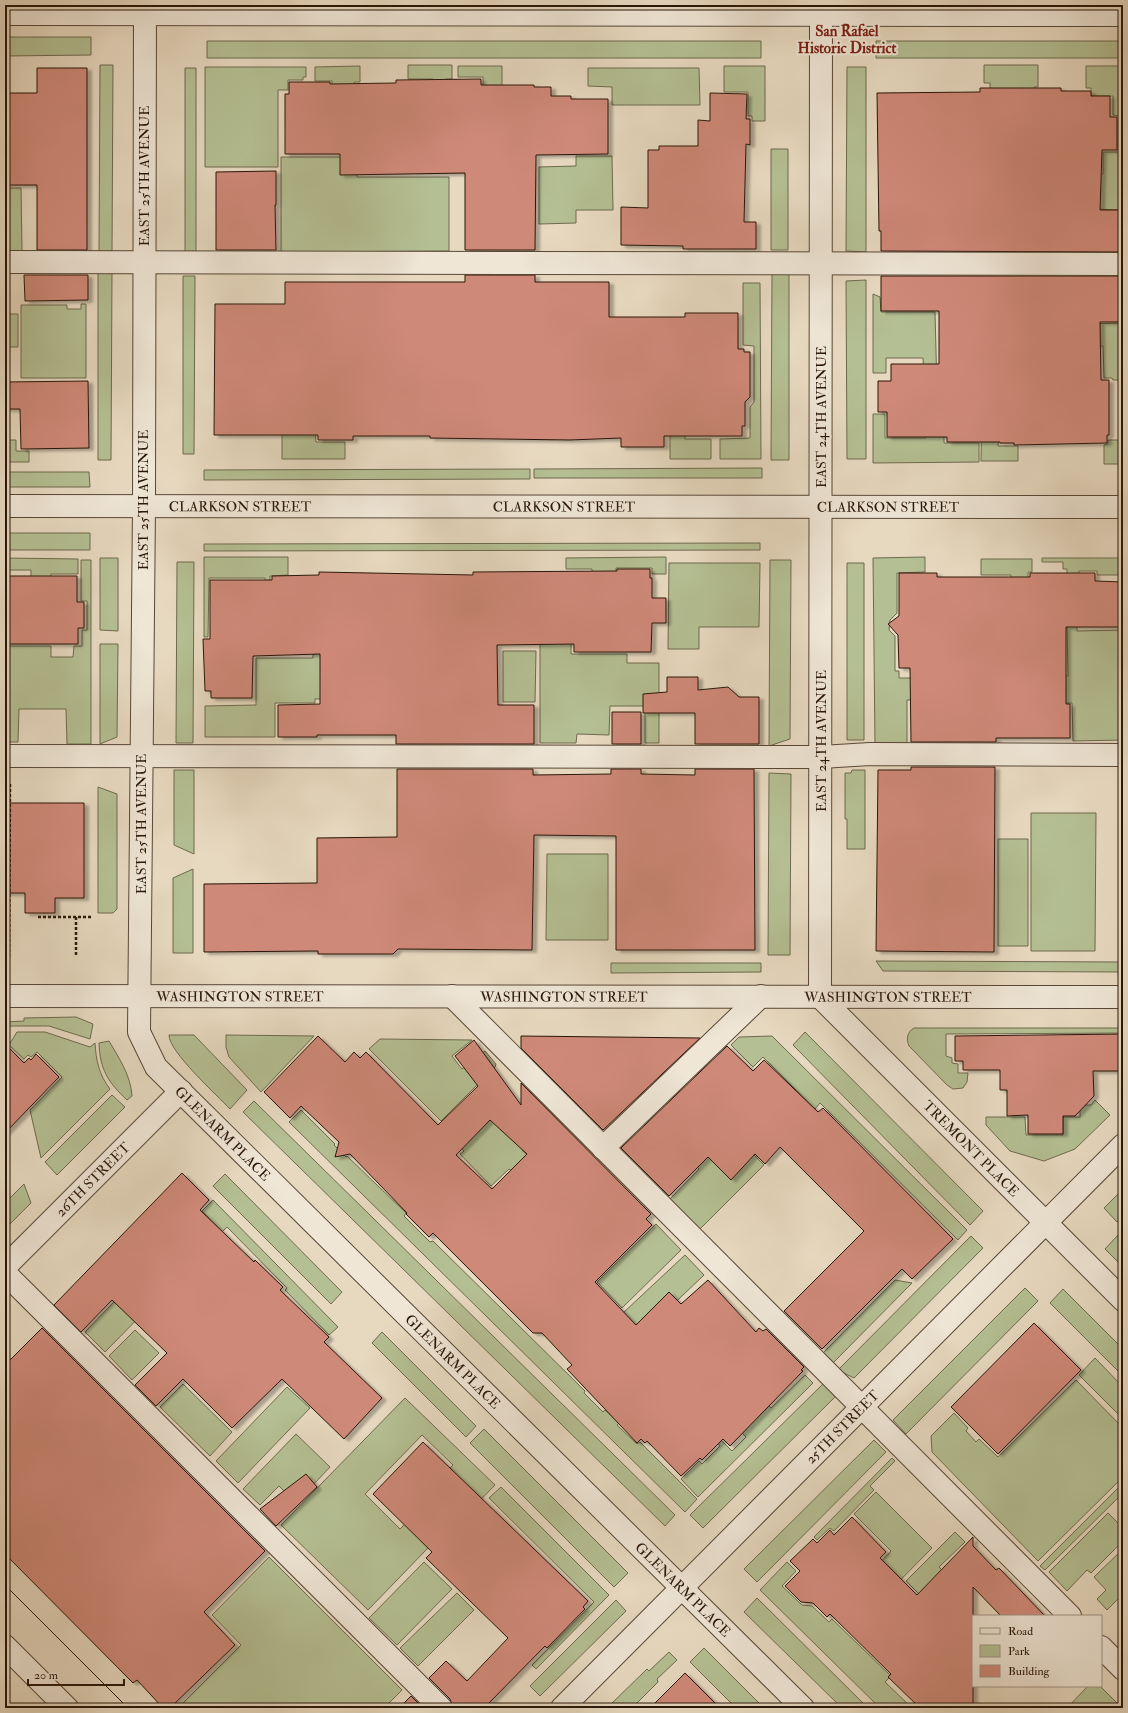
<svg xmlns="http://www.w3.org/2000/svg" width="1128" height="1713" viewBox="0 0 1128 1713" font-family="'IM FELL Double Pica',serif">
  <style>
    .green { fill: #b4bf93; stroke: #6e6a4e }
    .building { fill: #cf8979; stroke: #291609; fill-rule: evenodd; filter: url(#shadow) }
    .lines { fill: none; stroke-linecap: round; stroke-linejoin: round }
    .minor-casing { stroke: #584737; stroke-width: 24 }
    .path { stroke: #291609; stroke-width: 2.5; stroke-dasharray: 3 2; stroke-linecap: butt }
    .minor { stroke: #efe6d6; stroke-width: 22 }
    .tram { stroke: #291609; stroke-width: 1 }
    .labels { text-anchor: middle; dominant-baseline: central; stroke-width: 4; stroke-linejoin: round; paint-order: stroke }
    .street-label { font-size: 14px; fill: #291609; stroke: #efe6d6 }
    .neighbourhood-label { font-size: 15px; font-weight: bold; fill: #7a1f14; stroke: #efe6d6 }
  </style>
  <defs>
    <filter id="shadow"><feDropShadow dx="4.5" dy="2.5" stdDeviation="1" flood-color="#0004"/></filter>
  </defs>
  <rect width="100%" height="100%" fill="#e7d9c0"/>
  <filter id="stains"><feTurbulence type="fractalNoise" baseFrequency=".005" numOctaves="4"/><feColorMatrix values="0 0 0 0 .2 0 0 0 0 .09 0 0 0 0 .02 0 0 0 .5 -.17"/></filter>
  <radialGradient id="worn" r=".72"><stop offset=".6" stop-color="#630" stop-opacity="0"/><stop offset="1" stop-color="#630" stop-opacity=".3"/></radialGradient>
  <path class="green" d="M5 37H91V55L5 56Z
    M207 41H761V58H207Z
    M876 41H1123V58H876Z
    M100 65H113L112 252H99Z
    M408 65H452V79H446L447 116 433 89V79H408Z
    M984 65H1038V87H1034L1033 97 990 90V83H984Z
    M360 66V82H354V92H332V81H315V67Z
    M458 66H502V94L483 89V77H458Z
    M724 66H765V121H752V116H748V92H724Z
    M1086 66H1123V145H1119V116L1113 115V96H1091V88H1086Z
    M205 67H306V77H303V80H288V90H278V167H205Z
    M847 67H866V252L846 251Z
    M185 68H196V252H185Z
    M588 68H699L700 105H612V87L588 86Z
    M771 149H788V250H771Z
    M1103 152H1123V210L1091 209 1073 173 1103 174Z
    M576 156H612L613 210H576V223L539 224V167L576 166Z
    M281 157H352L357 166V177H449V251L281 252Z
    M5 188H21L22 251H5Z
    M98 273H112L111 460H98Z
    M772 273H789V460H771Z
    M183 276H195L194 454H183Z
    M866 280V459H847L846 281Z
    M1123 282V380H1113L1112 378H1104L1103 346 1085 345V324L1123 323Z
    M743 283H760L761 459H720V439L750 438V407L754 402V346L743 345Z
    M873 294 880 297 881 312H935L937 390 924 381 923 358H886V373H873Z
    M81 304H86V378H21V305H67V309H81Z
    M5 314H18V347H5Z
    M670 321H685V439H711V459H670Z
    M944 394V443H979V462L873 463V414H885V438H926V406Z
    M982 410 999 432 998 446H1018V461H981Z
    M282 432H315L316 442H345V459H282Z
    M5 440H16V451H29V462H5Z
    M1108 440H1123V464H1104V445L1108 444Z
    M762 468V478H534V469Z
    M530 469V479L204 480V470Z
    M5 472H89L90 487H5Z
    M5 533H90V550H5Z
    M760 543V550L204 551V544Z
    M204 557H288V575L270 576V604H265V578H209L208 637H204Z
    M666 557V574H652V568H616V577H592V569H566V558Z
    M925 557V572L897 573V613L890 620 889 630 895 636V671H899V678H946L960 699 907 700V744H875L873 558Z
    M5 558 78 559V574H51V582H31V570H5Z
    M100 558H118V631L100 630Z
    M1042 558H1123V575H1097V571H1079V575H1067V569H1063V562H1042Z
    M981 559H1032V572H1028V636L1011 609V575H981Z
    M81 560H91V744H67L66 709H19L18 742H5V646H51V657H73L74 646H82V630H87V601H81Z
    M770 560H791L790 739 769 746Z
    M177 562H194L193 743H176Z
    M669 563H760L759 627H699V649H668Z
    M847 563H864V740H847Z
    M313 623H322V699H315V703H275V737H205V706L256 705V658H313Z
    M1067 624H1077V631L1122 630 1123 740 1073 741 1072 703H1033L1032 676H1068Z
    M540 636 571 637V654H627V663H659V743H645V706H610L609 735 577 734 576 743H540Z
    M100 644H118L117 737 100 744Z
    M503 651H536L535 702H503Z
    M174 770H194V854L174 845Z
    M852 770H865V849H847V819H845V773H851Z
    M769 773 791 774 790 955H768Z
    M98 787 117 794V909L113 913H98Z
    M1031 813H1096L1095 951H1031Z
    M998 839H1028V946H998Z
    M547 854H608V940H546Z
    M193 869V953H173V878Z
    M876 961 1123 962V972L883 971Z
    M611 963H761V972L611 973Z
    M76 1017 93 1024 90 1039 49 1026H5V1022L24 1021V1018Z
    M914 1028H1123V1033L946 1034V1056L952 1058V1063L958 1064V1073H968L967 1082 963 1088 953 1089 947 1085 909 1046C906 1039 907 1032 914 1028Z
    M17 1032H45L90 1047 95 1043C96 1060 99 1075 110 1089L41 1158 30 1110 62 1077 37 1052 31 1057 28 1055 24 1059 9 1045Z
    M805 1032 983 1211 970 1225 793 1045Z
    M169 1035H194L247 1090 230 1109C217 1095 169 1052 169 1035Z
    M226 1035 314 1036 261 1092 229 1057 226 1047Z
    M772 1036 967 1230 958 1240 820 1103 815 1109 763 1057 753 1067 731 1045 739 1037Z
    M380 1039 472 1040 452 1056 462 1069 485 1051 496 1064 495 1067 441 1121 369 1049Z
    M109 1041C119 1058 131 1076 132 1096L127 1100C108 1082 100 1070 99 1043Z
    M112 1095 125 1107 57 1175 45 1162Z
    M471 1098 533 1138 522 1150 527 1155 512 1171 509 1169 491 1186 460 1154 464 1151 442 1128Z
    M1095 1100 1110 1115 1075 1149 1044 1161 1010 1151 986 1125V1117H1025L1026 1135H1063V1117H1080V1105H1091Z
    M254 1101 675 1515 665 1526 243 1112Z
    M301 1110 335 1144 334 1145 346 1157 347 1156 406 1213 404 1216 430 1242 433 1241 585 1391 584 1393 603 1412 605 1410 619 1423 617 1425 637 1444 640 1442 697 1499 685 1512 289 1122Z
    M653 1122 736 1137 764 1165 700 1229 670 1199 699 1169Z
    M225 1174 342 1292 331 1304 213 1186Z
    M24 1184 31 1203 5 1229V1203Z
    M1123 1189V1217L1117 1222 1104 1208Z
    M213 1200 338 1327 329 1335 285 1290 287 1288 227 1227 222 1232 202 1211Z
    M656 1224 681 1250 622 1308 597 1282Z
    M1118 1235 1123 1240V1267L1105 1249Z
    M971 1236 983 1248 854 1378 838 1370Z
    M685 1255 704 1275 642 1334 623 1313Z
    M895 1280 912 1283 833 1363 823 1353Z
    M132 1283 152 1304 105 1352 85 1332Z
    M1025 1288 1038 1301 906 1434 893 1420Z
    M1063 1289 1123 1349V1376L1050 1303Z
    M135 1330 159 1353 132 1380 109 1356Z
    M382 1332 476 1426 466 1437 372 1343Z
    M1095 1358 1123 1387V1419L1079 1375Z
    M730 1367 771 1408 805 1375 813 1383 698 1497 681 1479 699 1461 702 1464 720 1446 717 1442 720 1439 732 1451 746 1437 704 1394Z
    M827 1380 840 1392 703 1528 690 1515Z
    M1076 1380 1123 1428V1477L1038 1561 932 1452 931 1436 954 1413 968 1428 966 1431 976 1442 979 1439 998 1457Z
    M183 1384 232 1432 210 1456 160 1407Z
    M287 1387 310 1408 238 1483 216 1461Z
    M405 1398 495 1485 464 1517 433 1486 453 1465 422 1435 365 1494 400 1529 431 1498 454 1521 368 1610 281 1525Z
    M484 1429 628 1573 614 1587 470 1443Z
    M296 1434 330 1467 296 1503 279 1486 260 1505 243 1489Z
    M874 1440 886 1452 757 1582 744 1569Z
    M892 1458 895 1461 870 1486 874 1490 834 1531 830 1528 817 1540 814 1537Z
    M1123 1483V1493L1045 1570 1040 1566Z
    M501 1487 609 1595 536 1669 532 1665 594 1602 489 1498Z
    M876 1492 932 1548 849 1632 872 1571 891 1551 854 1514Z
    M1108 1513 1123 1528V1541L1091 1573 1087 1570 1067 1591 1049 1572Z
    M955 1532 965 1542 939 1567 965 1594 942 1617 906 1581Z
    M1123 1549V1594L1107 1610 1097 1599 1106 1590 1094 1577Z
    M269 1557 402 1690 384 1708H178L241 1645 212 1615Z
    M424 1562 452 1589 397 1645 369 1618Z
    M787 1562 796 1571 782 1586 802 1605 812 1606 829 1622 832 1619 891 1676 885 1682 912 1708H880L760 1590Z
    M457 1593 474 1610 418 1666 400 1648Z
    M757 1598 868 1708H842L744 1612Z
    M616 1600 626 1611 540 1696 530 1686Z
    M704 1648 764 1708H736L690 1662Z
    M669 1652 677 1660 657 1679 658 1682 632 1708H607L647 1669 649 1671Z
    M1088 1686H1100L1119 1705 1116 1708H1067Z"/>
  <path class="building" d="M37 68H87V250H37V185H5V93H37Z
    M481 79V85H534V87H551V96H571V99H608V154L536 155 535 250H465V173L340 175V154H285V94H289V82H330V84L396 83V80Z
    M980 88H1061V91H1091V96H1110V117H1117V150H1102L1100 210H1122L1121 252 881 251V231H879L877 93 980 92Z
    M710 93 747 94 746 119H750V145L746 144 744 222H756V249H683V246L621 245V207L648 208V150H659V146H698V120L710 121Z
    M276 171V205H275L276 250H216V172Z
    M24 275H88V300L25 301Z
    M465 275H535V282H609V317H685V313H738V349H744V352H750V397L745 402V426H742V436H664V447H621V438L570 440 430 438V436H353V440H318V435H214L215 304H285V282H465Z
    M881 276H1121V322H1100L1101 380H1109V435H1107V443L1014 445V443H1000V442H947V437H887V412H878V381H891V364H939V311H881Z
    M88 381 89 448 21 449 20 409H5V382Z
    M617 569H650V578H652V598H666V623H652L651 652H574V644L497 645 498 705H534V744H396V735H317V737H278V705L320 704V654L253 656 252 698H211V691H205L203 639H210V580H272V576L319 575V572L473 575V572L617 571Z
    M899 573H937V577H1030V573H1095V581L1123 582V627H1066V704H1070V738H996V742H911L910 668H899L898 635 888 624 899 616Z
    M5 576H77V602H84V628H78V644H5Z
    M667 677H698V690L728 687 739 697H759V744H695V713H643V694L667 692Z
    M612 712H641V744H612Z
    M911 767H995L994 952 876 951 878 770H911Z
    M397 769H533V775L611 774V769H641V774L695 775V769H754L755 950H616V836L534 835 532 950 398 949 393 954H318V951L204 952V884L317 883V838L397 837Z
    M5 803H84V898H55V913H25V893H5Z
    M1123 1034V1062H1119V1071H1093L1094 1096 1075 1116H1063V1134H1028V1115L1007 1116V1090H1000V1070H963V1061H955V1036Z
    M318 1036 345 1062 354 1052 360 1058 366 1052 438 1125 478 1086 455 1056 474 1040 521 1105V1083L651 1214 646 1219 652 1225 595 1282 636 1325 669 1292 681 1304 708 1280 756 1332 759 1328 763 1331 766 1329 804 1367 801 1370 803 1371 730 1446 723 1439 702 1460 700 1458 681 1476 647 1441 645 1443 641 1439 637 1443 567 1369 572 1365 542 1333H533L433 1233 429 1237 406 1214 407 1213 350 1154 335 1157 339 1142 301 1106 290 1118 264 1092ZM490 1120 527 1154 492 1189 456 1155Z
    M521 1036 700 1038 603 1130 521 1048Z
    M5 1044 24 1063 29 1058 31 1060 36 1054 59 1077 5 1133Z
    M727 1046 753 1071 764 1060 818 1112 823 1108 953 1239 912 1279 902 1269 822 1349 784 1311 864 1231 780 1147 765 1164 755 1154 731 1180 708 1157 669 1196 621 1148Z
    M182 1173 209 1200 200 1210 254 1262 255 1260 283 1287 280 1290 329 1337 324 1342 382 1398 344 1439 282 1379 232 1428 183 1379 156 1406 135 1385 167 1353 112 1300 81 1332 54 1305Z
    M1034 1323 1081 1370 998 1454 951 1407Z
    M42 1328 265 1551 204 1612 235 1645 170 1708H163L137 1680 133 1683 5 1554V1365Z
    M423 1442 588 1601 583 1607 585 1609 547 1648 545 1646 489 1703 494 1708H453L450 1699 429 1678 446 1661 467 1681 508 1638 426 1558 432 1552 373 1494Z
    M306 1474 317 1487 276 1526 260 1509Z
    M852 1517 886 1552 880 1558 917 1595 973 1537V1546L996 1570 999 1568 1045 1616H1001L973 1587V1708H920L888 1677 891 1674 830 1614 827 1617 813 1603 801 1602 785 1586 800 1571 790 1561 813 1539 817 1543 830 1530 834 1535Z
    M685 1673 720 1708H650Z
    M411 1696 423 1708H399Z"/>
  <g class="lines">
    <g class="minor-casing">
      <g id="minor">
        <path id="s1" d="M145 5 144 506 139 1032 156 1067 803 1708"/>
        <path id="s2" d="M821 5 820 997 1123 1300"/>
        <path d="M5 14 1123 15"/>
        <path d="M5 262 1123 264"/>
        <path id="s3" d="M5 506 1123 507"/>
        <path d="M5 756 821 757 870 754 1123 755"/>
        <path id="s4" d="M5 996 1123 997"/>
        <path d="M452 996 1070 1616"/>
        <path d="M603 1148 761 996"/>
        <path id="s5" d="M5 1267 181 1091"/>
        <path d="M5 1273 441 1708"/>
        <path d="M5 1646 67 1708"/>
        <path d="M1101 1647 1123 1669"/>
        <path id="s6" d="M562 1708 1123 1145"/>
      </g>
    </g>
    <path class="path" d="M38 917H93
      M76 917V957
      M9 957 10 784"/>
    <use href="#minor" class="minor"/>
    <path class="tram" d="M5 1585 128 1708"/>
  </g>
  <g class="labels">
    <g class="street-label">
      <text transform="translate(144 176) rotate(-90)">EAST 25TH AVENUE</text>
      <text transform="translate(821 417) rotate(-90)">EAST 24TH AVENUE</text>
      <text transform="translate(143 500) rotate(-90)">EAST 25TH AVENUE</text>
      <text stroke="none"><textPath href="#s3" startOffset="235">CLARKSON STREET</textPath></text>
      <text stroke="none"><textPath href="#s3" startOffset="559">CLARKSON STREET</textPath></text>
      <text stroke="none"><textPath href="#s3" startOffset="883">CLARKSON STREET</textPath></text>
      <text transform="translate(821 741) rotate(-90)">EAST 24TH AVENUE</text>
      <text transform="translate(141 824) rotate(-90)">EAST 25TH AVENUE</text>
      <text stroke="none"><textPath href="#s4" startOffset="235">WASHINGTON STREET</textPath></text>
      <text stroke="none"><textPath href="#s4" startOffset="559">WASHINGTON STREET</textPath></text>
      <text stroke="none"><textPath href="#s4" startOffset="883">WASHINGTON STREET</textPath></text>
      <text stroke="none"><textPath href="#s1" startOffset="1160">GLENARM PLACE</textPath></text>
      <text stroke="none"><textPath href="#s2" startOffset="1206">TREMONT PLACE</textPath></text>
      <text stroke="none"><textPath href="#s5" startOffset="124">26TH STREET</textPath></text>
      <text stroke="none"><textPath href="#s1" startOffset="1484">GLENARM PLACE</textPath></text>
      <text stroke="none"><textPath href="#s6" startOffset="397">25TH STREET</textPath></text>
      <text stroke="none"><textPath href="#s1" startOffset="1808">GLENARM PLACE</textPath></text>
    </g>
    <g class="neighbourhood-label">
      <text x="847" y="31">San Rafael<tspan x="847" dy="17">Historic District</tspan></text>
    </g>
  </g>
  <rect width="1128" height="1713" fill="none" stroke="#e7d9c0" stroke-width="20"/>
  <rect x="6" y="6" width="1116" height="1701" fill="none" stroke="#291609" stroke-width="2"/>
  <rect x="10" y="10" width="1108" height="1693" fill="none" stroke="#291609"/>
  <rect x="972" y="1615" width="130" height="72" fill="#efe6d6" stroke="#a09384"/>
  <rect x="980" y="1628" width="20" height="6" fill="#efe6d6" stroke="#a09384"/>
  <text x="1008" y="1635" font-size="12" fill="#291609">Road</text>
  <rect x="980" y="1645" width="20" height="12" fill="#b4bf93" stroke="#a09384"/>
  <text x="1008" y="1655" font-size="12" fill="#291609">Park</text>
  <rect x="980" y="1665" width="20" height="12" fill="#cf8979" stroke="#a09384"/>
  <text x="1008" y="1675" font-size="12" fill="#291609">Building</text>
  <path d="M28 1679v6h96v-6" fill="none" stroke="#291609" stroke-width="2"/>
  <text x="34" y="1679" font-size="12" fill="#291609" stroke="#efe6d6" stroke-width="3" paint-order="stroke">20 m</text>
  <rect width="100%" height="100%" filter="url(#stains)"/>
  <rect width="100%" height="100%" fill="url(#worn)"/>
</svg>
